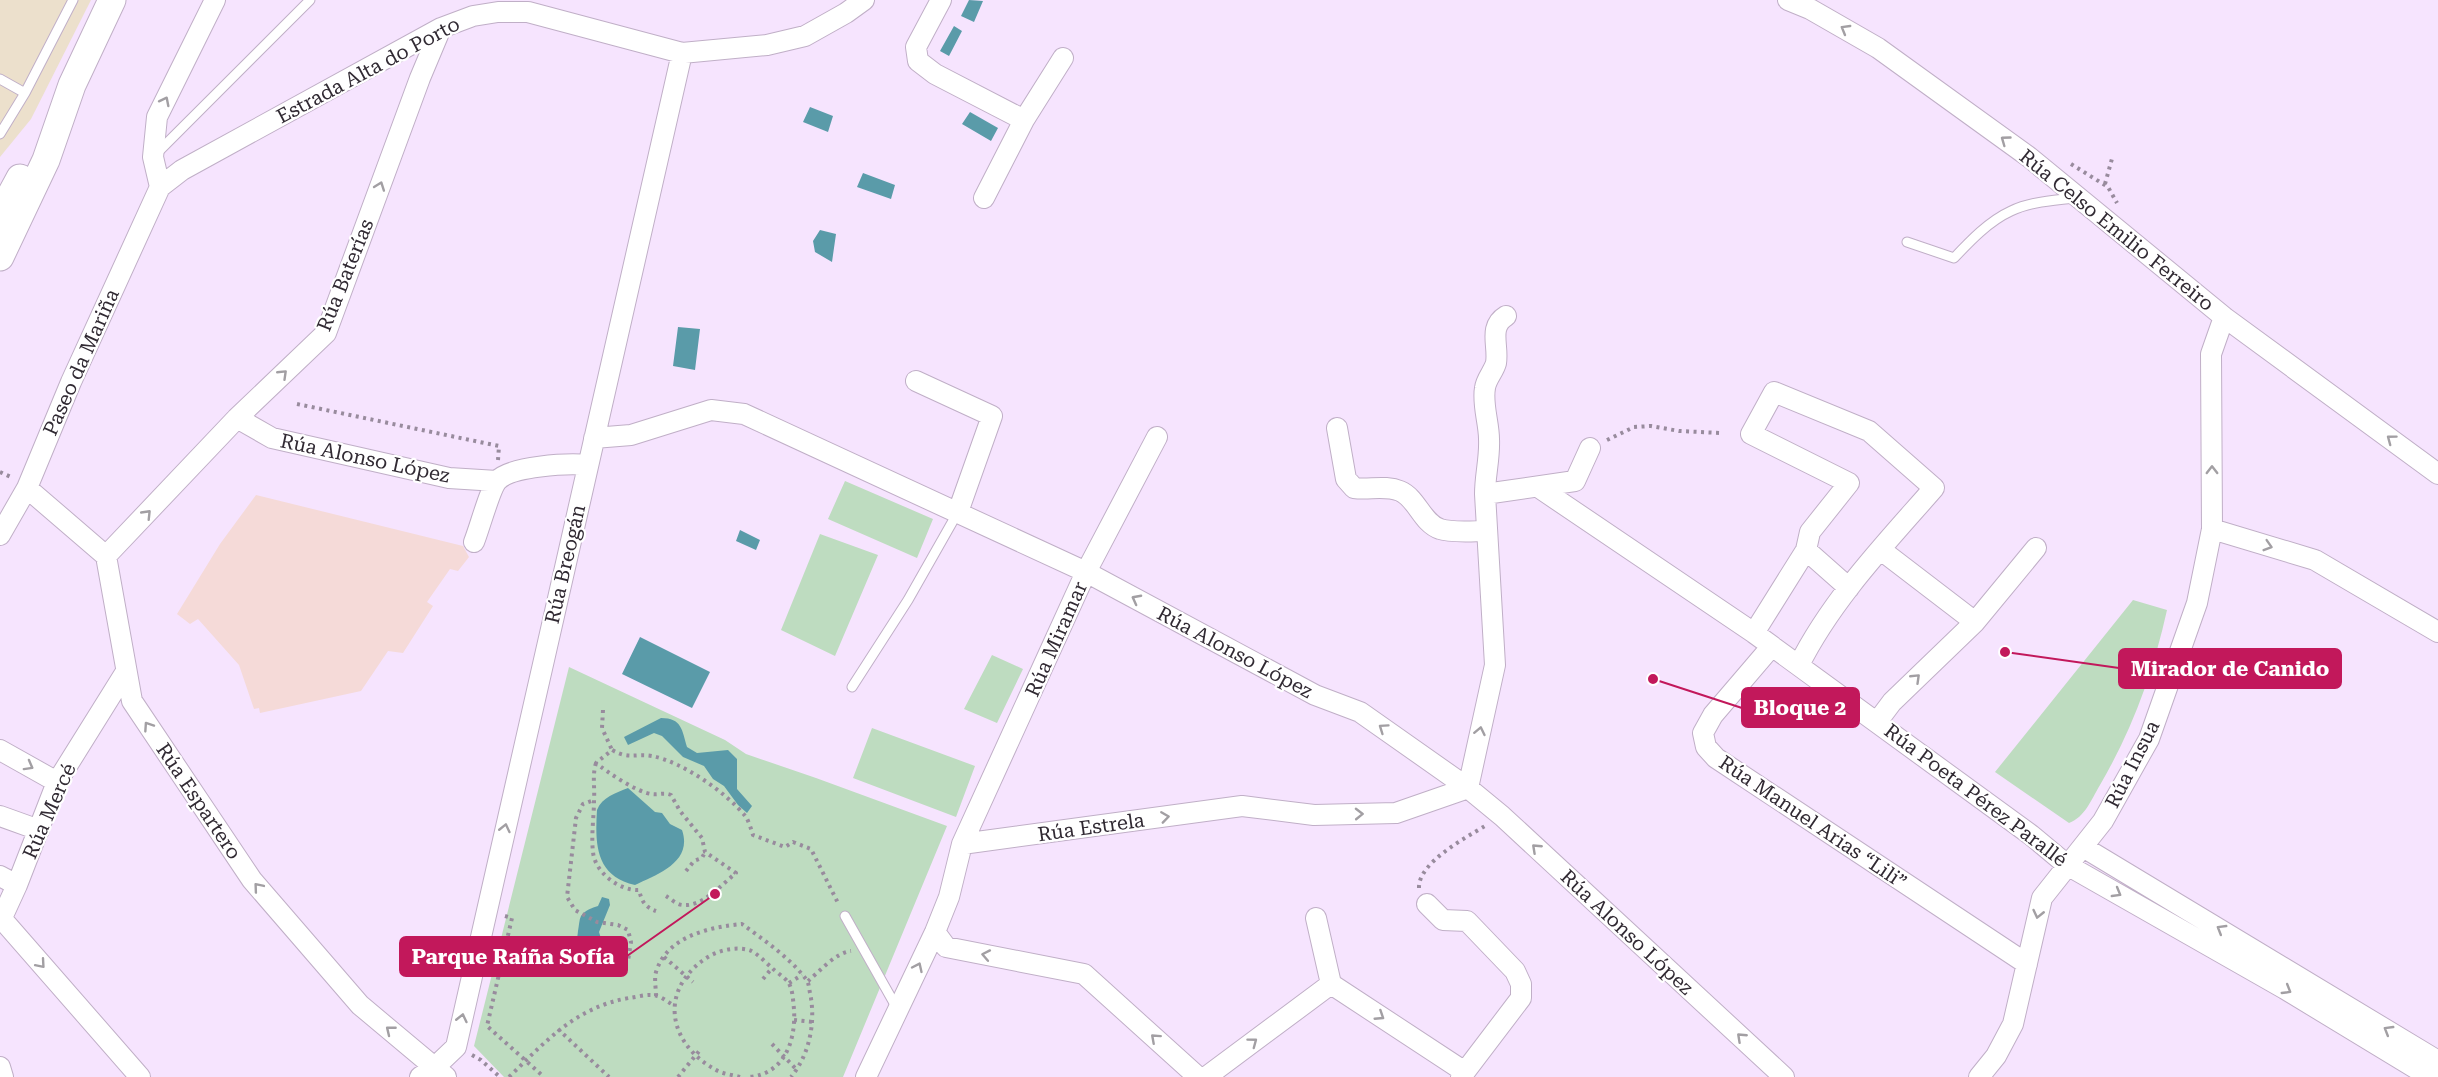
<svg xmlns="http://www.w3.org/2000/svg" width="2438" height="1077" viewBox="0 0 2438 1077" font-family="'Roboto Serif',serif">
  <style>
    .industrial { fill: #ece0cc }
    .education { fill: #f5dad8 }
    .green { fill: #bedcc0 }
    .water { fill: #5a9ba9 }
    .lines { fill: none; stroke-linecap: round; stroke-linejoin: round }
    .lane-casing { stroke: #c0afc7; stroke-width: 11 }
    .street-casing { stroke: #c0afc7; stroke-width: 22 }
    .secondary-casing { stroke: #c0afc7; stroke-width: 29 }
    .path { stroke: #988b9d; stroke-width: 4; stroke-dasharray: 3 4.5; stroke-linecap: butt }
    .lane { stroke: #fff; stroke-width: 9 }
    .street { stroke: #fff; stroke-width: 20 }
    .secondary { stroke: #fff; stroke-width: 27 }
    .oneway { stroke: #a29fa3 }
    .labels { text-anchor: middle; dominant-baseline: central; stroke-width: 4.5; stroke-linejoin: round; paint-order: stroke }
    .street-label { font-size: 20px; fill: #312a33; stroke: #fff }
    .leader { fill: none; stroke: #c2185b; stroke-width: 2 }
    .callout-dot { fill: #c2185b; stroke: #fff; stroke-width: 2 }
    .callout { fill: #c2185b; stroke: #c2185b; stroke-width: 2 }
    .callout-label { font-size: 21px; text-anchor: middle; font-weight: bold; fill: #fff }
  </style>
  <rect width="100%" height="100%" fill="#f6e4fe"/>
  <path class="industrial" d="M0 0H91L31 119 0 157Z"/>
  <path class="education" d="M256 495 463 546 469 557 458 571 450 569 427 602 433 606 403 653 388 651 361 691 260 713 259 708 254 709 239 665 198 619 190 624 177 614 220 544Z"/>
  <path class="green" d="M845 481 933 519 917 558 828 519Z
    M820 534 878 555 835 656 781 630Z
    M2133 600 2167 610C2153 673 2132 730 2100 785 2091 800 2085 817 2069 823L1995 772Z
    M992 655 1023 669 997 723 964 709Z
    M569 667 725 740 746 754 816 778 947 826 843 1077H504L474 1046Z
    M872 728 975 766 956 817 853 778Z"/>
  <path class="water" d="M969 0 983 1 974 22 961 16Z
    M954 26 962 31 949 56 940 51Z
    M810 107 833 116 828 132 803 122Z
    M970 112 998 128 991 141 962 124Z
    M863 173 895 185 891 199 857 187Z
    M820 230 836 234 832 262 815 252 813 241Z
    M678 327 700 329 695 370 673 366Z
    M740 530 760 540 756 550 736 541Z
    M640 637 710 672 692 708 622 674Z
    M661 718C682 718 682 730 687 747L697 753 728 750 737 759V789L752 806 747 813 738 805 724 786 713 779 704 766 683 757 662 736 654 733 628 745 624 737Z
    M628 788 655 812 662 813 670 824 682 830C693 862 658 874 635 885 595 876 595 843 597 810 602 797 616 793 628 788Z
    M602 897 609 899 610 905 599 932 607 958 604 964 592 968C573 959 576 949 578 931 579 926 579 920 581 916 585 910 592 908 598 906Z"/>
  <g class="lines">
    <g class="lane-casing">
      <path id="lane" d="M0 79 25 93
        M0 134 25 93 73 0
        M157 153 310 0
        M1907 242 1954 258C1970 241 1989 221 2011 211 2030 202 2054 200 2075 198
        M852 687 908 600 958 512
        M845 916 898 1010"/>
    </g>
    <g class="street-casing">
      <path id="street" d="M941 0 916 47 918 61 935 74 1024 120
        M1788 0 1810 9 1878 48 2029 157 2224 317 2438 474
        M160 187 153 157 157 117 215 0
        M984 198 1024 120 1063 58
        M916 381 992 416 958 512
        M237 418 272 438 449 478 497 481
        M1337 428 1346 479 1354 488C1369 490 1386 485 1400 491 1417 498 1422 523 1440 529 1451 533 1474 531 1486 531
        M594 438 631 435 711 410 744 414 1086 572 1315 695 1360 712 1468 788 1502 816 1784 1077
        M1538 487 1754 633 2031 835 2067 865 2285 989 2430 1077
        M27 488 106 556 132 701 252 880 360 1005 446 1077
        M1485 494C1485 475 1490 458 1489 439 1489 423 1482 404 1485 388 1486 379 1494 371 1496 363 1499 346 1488 327 1506 316
        M2212 529 2315 560 2438 632
        M0 535 27 488 71 382 160 187 182 170 441 28 473 16 498 12H528L682 53 767 45 805 36 846 13 864 0
        M474 542C479 530 490 489 497 481 510 466 568 463 588 465
        M1806 550 1849 588
        M1881 550 1975 622
        M106 556 237 418 326 333 420 78 441 28
        M1754 633 1806 550 1810 532 1849 483 1751 434 1774 392 1869 431 1934 488C1886 543 1832 599 1799 665
        M1772 646 1713 715 1703 733 1706 747 1716 758 2027 964
        M1877 722 1892 702 1975 622 2036 548
        M0 750 57 782
        M0 816 39 830
        M962 844 1242 806 1314 815 1396 813 1468 788 1495 665 1485 494 1575 481 1590 448
        M2083 847 2438 1061
        M0 876 17 885
        M1427 904 1443 920 1467 921 1515 971 1521 984V998L1461 1077
        M1316 918 1331 984
        M2 919 140 1077
        M0 922 17 885 57 782 125 673
        M935 932 946 947 1084 974 1198 1077
        M1331 984 1465 1072
        M0 1067 3 1077
        M420 1077 435 1067 456 1047 682 53
        M866 1077 935 932 949 897 962 844 1086 572 1157 437
        M1206 1077 1331 984
        M1979 1077 1996 1056 2013 1024 2042 898 2103 821 2149 739 2197 603 2212 529 2211 354 2224 317"/>
    </g>
    <g class="secondary-casing">
      <path id="secondary" d="M0 215 20 178
        M0 257 46 160 72 85 112 0"/>
    </g>
    <path class="path" d="M2071 164 2108 187 2117 203
      M2105 184 2113 155
      M297 404 499 446 498 460
      M1607 440 1634 427 1651 426 1679 431 1721 433
      M0 472 13 478
      M603 710 602 728 612 750
      M596 763C592 776 595 787 594 800 594 817 591 835 593 852 595 873 620 891 639 890 642 902 645 907 656 911
      M686 871 694 861 702 858 705 852
      M1419 888C1418 863 1465 838 1485 826
      M666 896C671 899 677 905 683 905 703 907 722 884 736 873L705 852 702 838 680 811 671 795C664 792 659 795 652 794 638 793 607 772 596 763L612 750C630 760 635 753 652 756 683 762 727 793 746 817 749 822 751 829 753 835L785 847 793 842 811 849 839 905
      M505 916 512 918 487 1026 544 1077
      M664 957 693 982
      M581 975C600 976 612 971 628 961L631 942 628 930 618 925 597 922 575 910 567 897 576 818 583 804 594 800
      M763 979 772 968
      M808 981C820 971 835 953 851 951
      M789 983 802 975
      M656 996C656 988 654 979 656 972 667 936 710 927 742 924 764 940 790 958 806 979 809 983 809 988 810 993 816 1021 810 1054 791 1077
      M794 1020 813 1022
      M558 1029 609 1077
      M772 1044 797 1070
      M472 1055 481 1060 500 1077
      M509 1077C546 1041 576 1007 629 998 638 997 649 993 657 996 662 997 668 1002 673 1005
      M678 1077 700 1050
      M740 1077C733 1075 724 1074 718 1071 671 1047 657 995 702 961 715 951 733 946 749 950 756 952 765 962 771 967 776 972 784 977 788 982 793 989 793 1001 794 1009 796 1040 785 1074 749 1077"/>
    <use href="#lane" class="lane"/>
    <use href="#street" class="street"/>
    <use href="#secondary" class="secondary"/>
  </g>
  <defs><path id="oneway-chevron" d="M-2-3.5L2.5 0L-2 3.5" fill="none" stroke-width="1.6" stroke-linecap="round" stroke-linejoin="round" transform="scale(1.5)"/></defs>
  <g class="oneway">
    <use href="#oneway-chevron" transform="translate(1845 29) rotate(-150)"/>
    <use href="#oneway-chevron" transform="translate(165 101) rotate(-63)"/>
    <use href="#oneway-chevron" transform="translate(2005 140) rotate(-144)"/>
    <use href="#oneway-chevron" transform="translate(380 186) rotate(-70)"/>
    <use href="#oneway-chevron" transform="translate(283 374) rotate(-44)"/>
    <use href="#oneway-chevron" transform="translate(2391 439) rotate(-143)"/>
    <use href="#oneway-chevron" transform="translate(2212 470) rotate(-90)"/>
    <use href="#oneway-chevron" transform="translate(147 514) rotate(-46)"/>
    <use href="#oneway-chevron" transform="translate(2268 546) rotate(17)"/>
    <use href="#oneway-chevron" transform="translate(1136 599) rotate(-152)"/>
    <use href="#oneway-chevron" transform="translate(1916 678) rotate(-44)"/>
    <use href="#oneway-chevron" transform="translate(148 726) rotate(-124)"/>
    <use href="#oneway-chevron" transform="translate(1383 728) rotate(-145)"/>
    <use href="#oneway-chevron" transform="translate(1480 731) rotate(-78)"/>
    <use href="#oneway-chevron" transform="translate(29 766) rotate(29)"/>
    <use href="#oneway-chevron" transform="translate(1359 814) rotate(-1)"/>
    <use href="#oneway-chevron" transform="translate(1165 817) rotate(-8)"/>
    <use href="#oneway-chevron" transform="translate(505 828) rotate(-77)"/>
    <use href="#oneway-chevron" transform="translate(1536 848) rotate(-137)"/>
    <use href="#oneway-chevron" transform="translate(258 887) rotate(-130)"/>
    <use href="#oneway-chevron" transform="translate(2117 893) rotate(30)"/>
    <use href="#oneway-chevron" transform="translate(2038 914) rotate(103)"/>
    <use href="#oneway-chevron" transform="translate(2221 929) rotate(-149)"/>
    <use href="#oneway-chevron" transform="translate(986 955) rotate(-169)"/>
    <use href="#oneway-chevron" transform="translate(41 964) rotate(49)"/>
    <use href="#oneway-chevron" transform="translate(918 967) rotate(-65)"/>
    <use href="#oneway-chevron" transform="translate(2287 990) rotate(31)"/>
    <use href="#oneway-chevron" transform="translate(1380 1016) rotate(33)"/>
    <use href="#oneway-chevron" transform="translate(462 1018) rotate(-77)"/>
    <use href="#oneway-chevron" transform="translate(390 1030) rotate(-141)"/>
    <use href="#oneway-chevron" transform="translate(2388 1030) rotate(-149)"/>
    <use href="#oneway-chevron" transform="translate(1741 1037) rotate(-137)"/>
    <use href="#oneway-chevron" transform="translate(1155 1038) rotate(-138)"/>
    <use href="#oneway-chevron" transform="translate(1253 1042) rotate(-37)"/>
  </g>
  <g class="labels">
    <g class="street-label">
      <text transform="translate(368 70) rotate(-28)">Estrada Alta do Porto</text>
      <text transform="translate(2117 230) rotate(39)">Rúa Celso Emilio Ferreiro</text>
      <text transform="translate(345 275) rotate(-68)">Rúa Baterías</text>
      <text transform="translate(81 362) rotate(-66)">Paseo da Mariña</text>
      <text transform="translate(365 458) rotate(12)">Rúa Alonso López</text>
      <text transform="translate(565 564) rotate(-77)">Rúa Breogán</text>
      <text transform="translate(1056 639) rotate(-66)">Rúa Miramar</text>
      <text transform="translate(1235 652) rotate(28)">Rúa Alonso López</text>
      <text transform="translate(2132 764) rotate(-63)">Rúa Insua</text>
      <text transform="translate(1976 795) rotate(37)">Rúa Poeta Pérez Parallé</text>
      <text transform="translate(199 801) rotate(56)">Rúa Espartero</text>
      <text transform="translate(49 811) rotate(-66)">Rúa Mercé</text>
      <text transform="translate(1813 822) rotate(34)">Rúa Manuel Arias “Lili”</text>
      <text transform="translate(1091 827) rotate(-8)">Rúa Estrela</text>
      <text transform="translate(1627 932) rotate(43)">Rúa Alonso López</text>
    </g>
  </g>
  <path class="leader" d="M2005 652L2119 668M1653 679L1742 708M715 894L627 956"/>
  <g class="callout-dot">
    <circle cx="2005" cy="652" r="6"/>
    <circle cx="1653" cy="679" r="6"/>
    <circle cx="715" cy="894" r="6"/>
  </g>
  <g class="callout">
    <rect x="2119" y="649" width="222" height="39" rx="6"/>
    <rect x="1742" y="688" width="117" height="39" rx="6"/>
    <rect x="400" y="937" width="227" height="39" rx="6"/>
  </g>
  <g class="callout-label">
    <text x="2230" y="676">Mirador de Canido</text>
    <text x="1800" y="715">Bloque 2</text>
    <text x="513" y="964">Parque Raíña Sofía</text>
  </g>
</svg>
